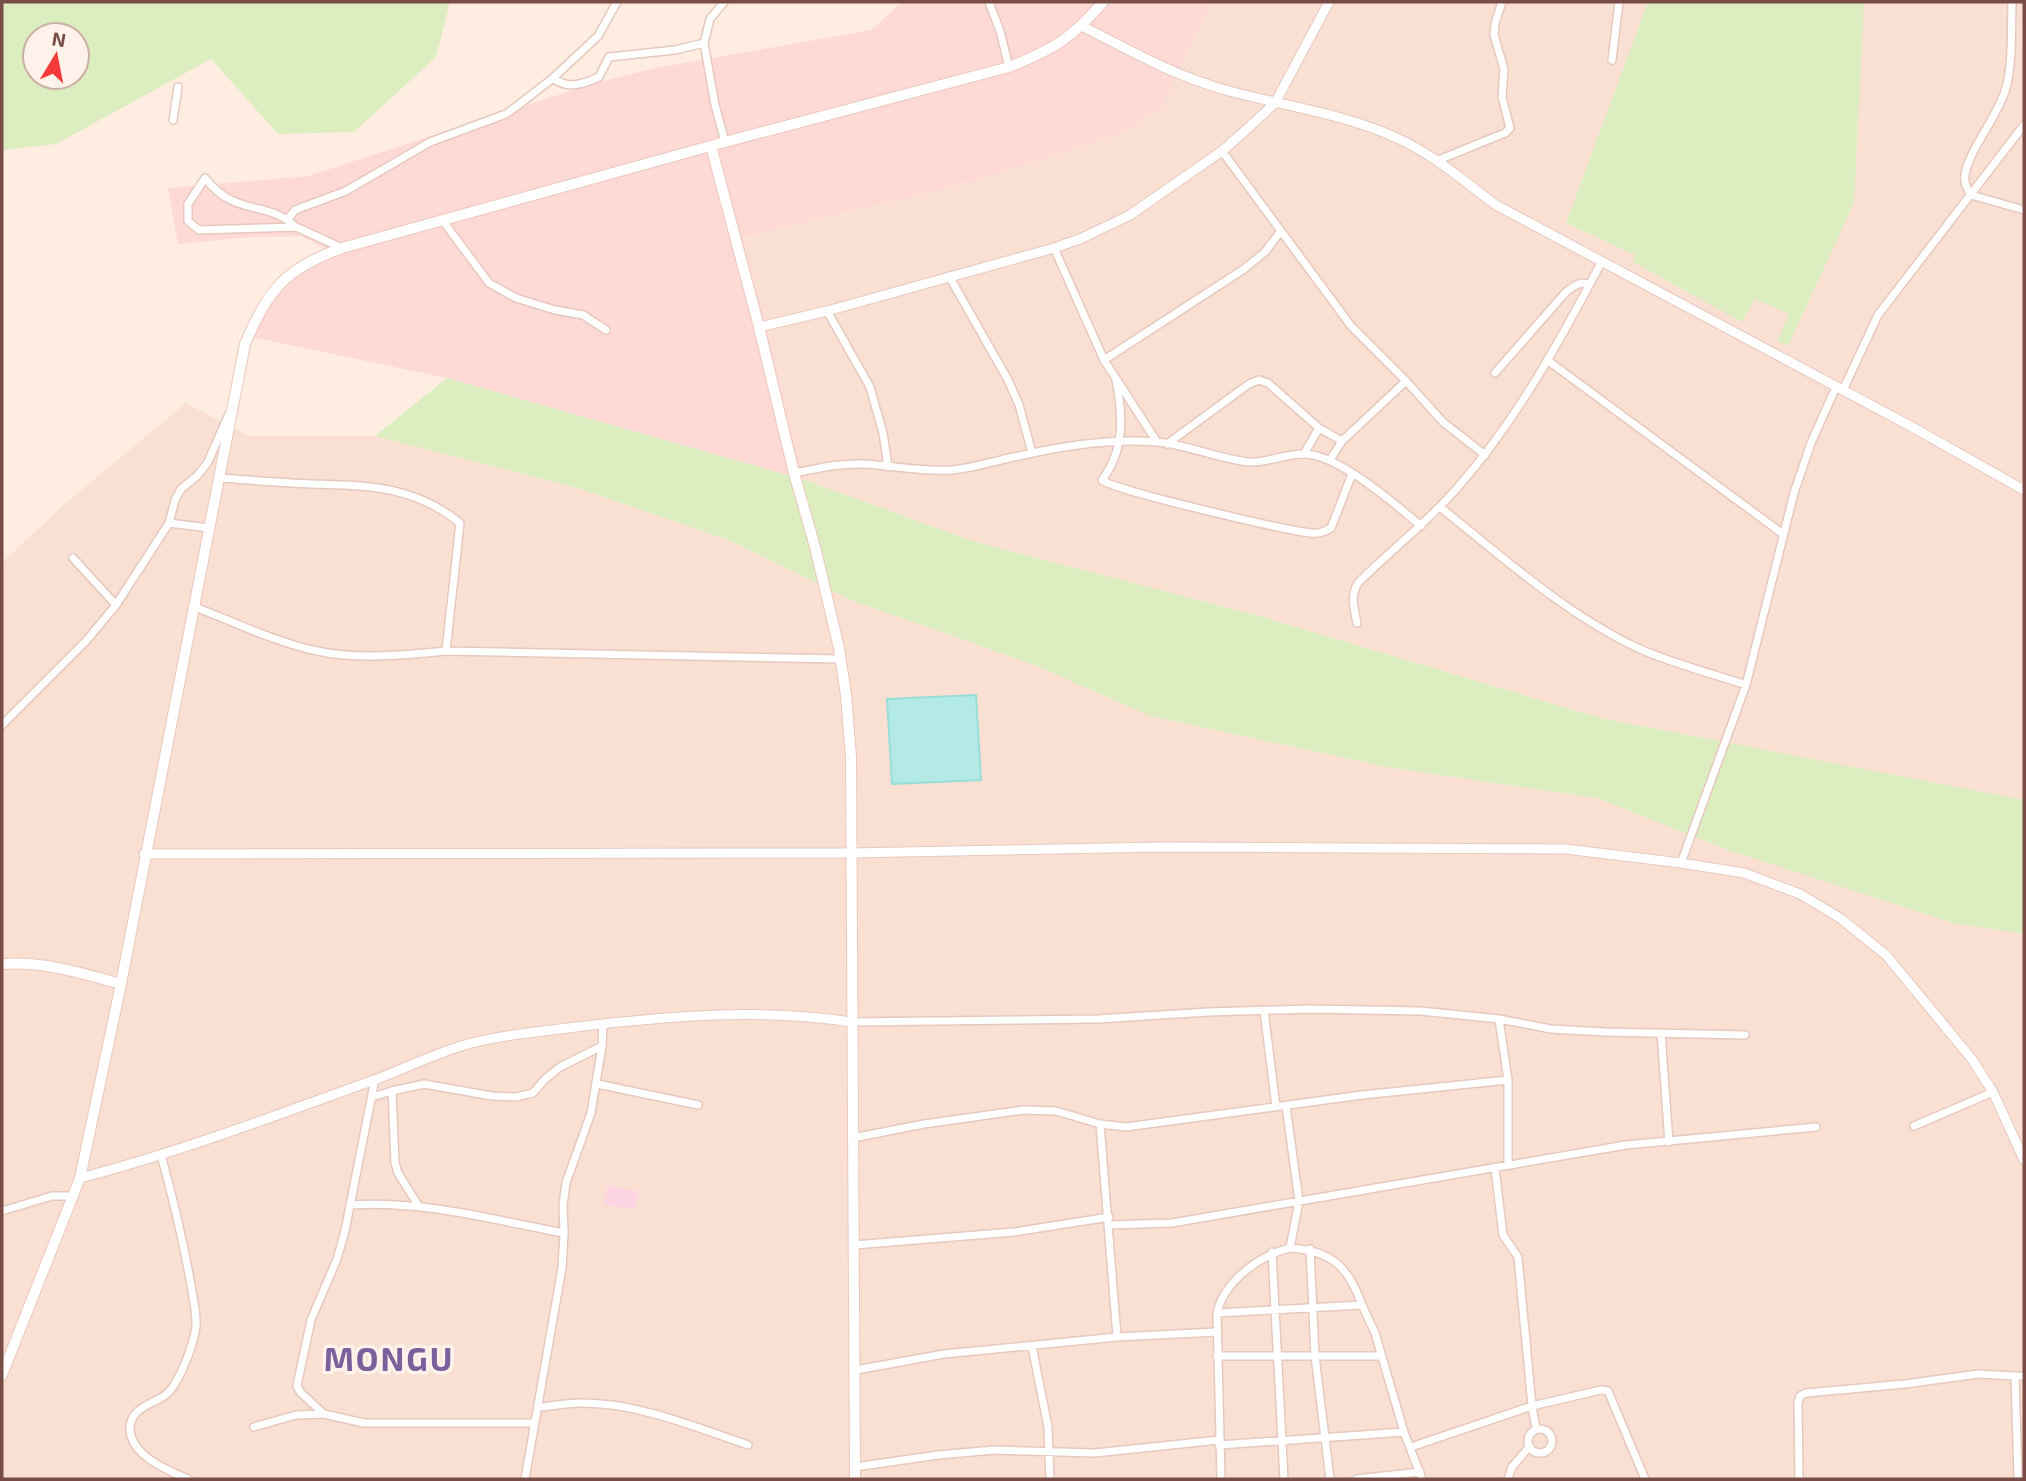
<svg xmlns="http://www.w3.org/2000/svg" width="2026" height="1481" viewBox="0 0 2026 1481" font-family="'Exo 2',sans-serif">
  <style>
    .residential { fill: #f9e0d2 }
    .commercial { fill: #ffd9d5 }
    .medical { fill: #fdd4e2 }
    .green { fill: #dceebf; fill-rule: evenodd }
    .water { fill: #b4eae6; stroke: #99ddd9; stroke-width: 2 }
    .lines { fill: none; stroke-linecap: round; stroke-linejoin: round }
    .minor-casing { stroke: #e6c9be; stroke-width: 10 }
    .tertiary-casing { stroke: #e6c9be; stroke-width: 11 }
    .secondary-casing { stroke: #ecc8bc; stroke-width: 12 }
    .minor { stroke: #fff; stroke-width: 7 }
    .tertiary { stroke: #fff; stroke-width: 9 }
    .secondary { stroke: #fff; stroke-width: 10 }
    .labels { text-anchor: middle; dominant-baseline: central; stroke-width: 7; stroke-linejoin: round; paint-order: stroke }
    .district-label { font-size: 33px; font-weight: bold; letter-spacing: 2px; fill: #7b609d; stroke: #fff2ea }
  </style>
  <rect width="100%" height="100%" fill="#ffede2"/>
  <path class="residential" d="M1213 2H2024V1479H2V563L68 501 186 403 249 436H375L581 489 731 541 851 600 1037 666 1150 716 1392 768 1597 798 1682 831 1714 740 1600 718 1256 615 972 541 805 480 744 237 970 182 1119 134 1161 108Z"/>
  <path class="commercial" d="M902 2H1213L1161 108 1119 134 970 182 744 237 805 480 447 378 247 336 283 286 334 253 301 236 249 237 178 244 168 188 308 176 595 83 656 68 871 30Z"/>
  <path class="medical" d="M607 1186 638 1191 635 1210 604 1204Z"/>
  <path class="green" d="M2 2H450L436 57 354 132 278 134 211 59 56 144 2 150ZM35 35H77V77H35Z
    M1648 2H1864L1854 203 1788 346 1777 341 1789 314 1755 299 1742 322 1633 262 1635 255 1566 223Z
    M447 378 805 480 972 541 1256 615 1600 718 2024 800V934L1953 923 1728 850 1597 798 1392 768 1150 716 1037 666 851 600 731 541 581 489 375 436Z"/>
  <path class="water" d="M976 695 981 780 892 784 887 699Z"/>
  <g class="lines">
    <g class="minor-casing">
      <path id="minor" d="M724 2 710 19 704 43 715 105 725 142
        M989 2 1000 31 1009 67
        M2012 2C2011 29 2013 61 2006 88 1998 117 1969 149 1965 175 1964 184 1967 188 1971 195L2024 210
        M1612 60 1619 2
        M553 78C568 90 583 84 599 77L609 57 675 50 704 43
        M173 120 178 87
        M1222 151 1351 326 1406 381 1443 422 1485 455
        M1436 161 1505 133 1510 128 1502 97 1504 69 1494 35 1495 23 1502 2
        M288 219 295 210 346 191 430 142 506 114 517 106 553 78 598 36 617 2
        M443 221 489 283 516 298 555 310 583 315 606 330
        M296 227C266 199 236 218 205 178L188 204V221L199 230 296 227 342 248
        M1054 248 1104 360 1157 442
        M949 276 1008 380 1019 405 1032 453
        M827 311 870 387 883 433 888 467
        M1104 360 1244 269 1265 252 1280 232
        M1547 360 1783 534
        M1495 373 1566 292C1573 287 1580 280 1589 285
        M1116 380C1123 415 1125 450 1102 480 1109 489 1288 531 1311 533 1319 534 1323 532 1331 528L1352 474
        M1843 390 1878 315 2024 125
        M1167 444 1249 384 1259 380 1268 383 1319 428 1342 441
        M1304 454 1319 428
        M1330 460 1342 441 1406 381
        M794 473C816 469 839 463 862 464 892 465 921 472 952 470 975 468 997 460 1019 456 1062 446 1111 438 1156 442 1187 444 1217 459 1249 462 1269 463 1286 453 1306 454 1340 456 1395 504 1421 526
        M220 478C250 480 281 483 312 484 368 486 413 485 460 523L446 651
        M1440 507C1501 556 1568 616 1640 649 1674 664 1711 673 1746 685
        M169 523 175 500 181 489 197 476 208 462 228 416
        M73 558 116 605
        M195 607C234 622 275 642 317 651 359 660 403 655 446 651L840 659
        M1357 623C1354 608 1350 596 1358 583 1391 550 1428 522 1458 487 1517 420 1561 339 1602 261
        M2 725 86 641 116 605 169 523 209 528
        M1681 863 1746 685 1794 493 1811 443 1836 387
        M1264 1010 1276 1107
        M1499 1019 1508 1080V1165
        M851 1022 1098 1019 1208 1012 1310 1009 1420 1011 1499 1019 1551 1029 1605 1032 1745 1035
        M1661 1033 1669 1142
        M597 1084 698 1105
        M392 1091 424 1084 492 1096 516 1097 533 1093 545 1079 560 1067 602 1046
        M372 1097 392 1091 395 1163 398 1173 418 1205
        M1100 1124 1117 1337
        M1914 1126 1993 1092
        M853 1138 924 1124 1023 1110 1056 1111 1100 1124 1126 1127 1362 1095 1508 1080
        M161 1155C173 1198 183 1241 191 1285 193 1299 197 1313 196 1327 193 1346 183 1371 173 1387 162 1405 129 1403 130 1430 132 1456 167 1470 188 1479
        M350 1205C422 1200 494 1220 564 1233
        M2 1211 52 1196H74
        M1110 1225 1172 1223 1626 1145 1816 1127
        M854 1245 1014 1232 1109 1217
        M1290 1248C1332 1251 1348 1266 1362 1305
        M1310 1249 1315 1356 1330 1479
        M1272 1252 1284 1479
        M1217 1313 1362 1305 1375 1333 1404 1432 1422 1479
        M1032 1346 1048 1427 1050 1479
        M1217 1356H1381
        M856 1370 944 1354 1117 1337 1217 1332
        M539 1407C553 1406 567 1403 582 1403 639 1403 695 1427 748 1445
        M324 1414 300 1392 297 1386 299 1376 311 1320 337 1259 345 1231 375 1079
        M254 1427 296 1415 324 1414 364 1423H534
        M1528 1441a12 12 0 1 1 24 0a12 12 0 1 1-24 0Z
        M1536 1429 1532 1406 1601 1390 1608 1391 1645 1479
        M1219 1445 1404 1432
        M1411 1447 1532 1406 1519 1268 1518 1257 1503 1235 1495 1168
        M855 1467 938 1455 994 1450 1095 1453 1219 1440
        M525 1479 562 1268 564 1233 563 1205 566 1183 591 1113 602 1046 603 1024
        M1221 1479 1217 1313C1224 1281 1260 1255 1290 1248L1299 1201 1286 1106
        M1356 1479 1420 1472
        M1508 1479 1512 1467 1529 1447
        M1799 1479 1798 1403 1800 1396 1806 1393 1905 1384 1978 1374 2015 1376
        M2018 1479 2015 1376H2024"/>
    </g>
    <g class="tertiary-casing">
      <path id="tertiary" d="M1082 26C1130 51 1177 77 1229 91 1285 106 1346 114 1399 139 1434 155 1465 182 1496 205L1914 428 2024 490
        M759 327 827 311 1054 248 1080 239 1130 215 1222 151 1247 129 1275 103 1329 2
        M144 854 850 853 1161 847 1354 848 1566 849 1681 863 1744 873 1800 894 1840 918 1886 955 1971 1058 1993 1092 2024 1160
        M80 1178C181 1152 279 1114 377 1079 405 1068 433 1055 461 1046 498 1035 538 1032 576 1027 669 1016 759 1008 851 1022"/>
    </g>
    <g class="secondary-casing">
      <path id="secondary" d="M711 146 759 327 794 473 815 547 839 648 846 695 851 757 855 1479
        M2 964C43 961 82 973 121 984
        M2 1375 80 1178 121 984 245 344C269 288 285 269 342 248L725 142 1009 67C1054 49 1071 39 1103 2"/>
    </g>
    <use href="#minor" class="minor"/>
    <use href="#tertiary" class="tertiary"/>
    <use href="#secondary" class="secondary"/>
  </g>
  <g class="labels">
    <g class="district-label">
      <text x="389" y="1358">MONGU</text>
    </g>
  </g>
  <rect width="2026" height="1481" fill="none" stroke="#794d45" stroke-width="7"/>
  <g transform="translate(56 56) rotate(10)"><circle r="33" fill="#fff2ea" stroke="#c9b0a8" stroke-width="2"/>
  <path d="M0-5L12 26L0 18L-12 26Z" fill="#f53b3a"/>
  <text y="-10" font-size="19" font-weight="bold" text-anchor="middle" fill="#794d45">N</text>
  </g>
</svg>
